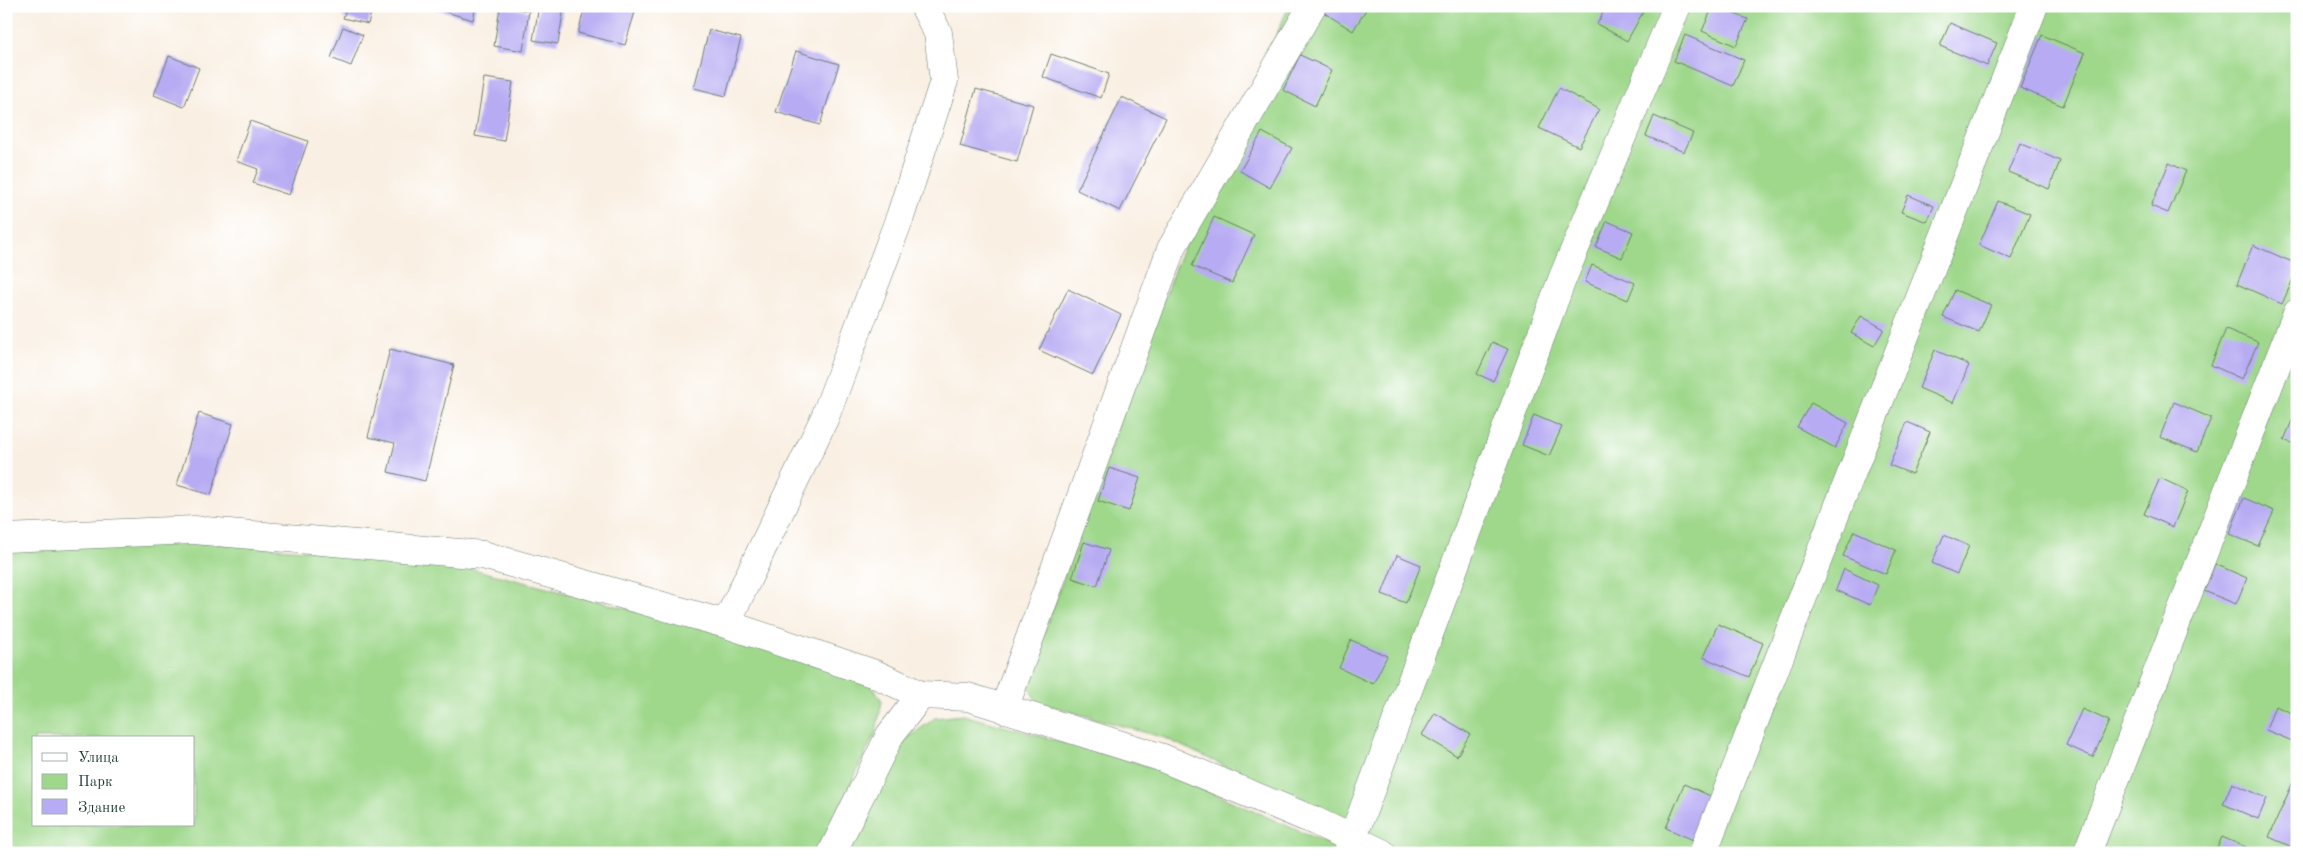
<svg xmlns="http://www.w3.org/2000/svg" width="2303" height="859" viewBox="0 0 2303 859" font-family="'Old Standard TT',serif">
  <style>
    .green { fill: #9fd88b; stroke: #5f8a60; fill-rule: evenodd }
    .building { fill: #b7acf3 }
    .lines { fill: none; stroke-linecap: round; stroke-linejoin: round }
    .minor-casing { stroke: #6b7b71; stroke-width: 29 }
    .minor { stroke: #fff; stroke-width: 28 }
  </style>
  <rect width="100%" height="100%" fill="#fff"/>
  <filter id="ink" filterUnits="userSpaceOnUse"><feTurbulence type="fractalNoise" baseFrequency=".02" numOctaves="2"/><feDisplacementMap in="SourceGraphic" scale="10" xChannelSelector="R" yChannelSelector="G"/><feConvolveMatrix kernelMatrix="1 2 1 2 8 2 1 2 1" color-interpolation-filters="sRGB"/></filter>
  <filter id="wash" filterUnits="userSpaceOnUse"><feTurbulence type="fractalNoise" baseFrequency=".0096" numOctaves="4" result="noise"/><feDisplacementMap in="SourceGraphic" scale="20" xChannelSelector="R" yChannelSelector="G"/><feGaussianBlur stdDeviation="1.12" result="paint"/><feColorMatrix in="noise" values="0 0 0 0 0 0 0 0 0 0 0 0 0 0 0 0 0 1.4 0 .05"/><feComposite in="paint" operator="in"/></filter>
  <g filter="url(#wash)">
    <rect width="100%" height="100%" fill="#f9efe2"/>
    <path class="green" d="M1289 6H2297V853H1403L1346 823 1165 738 1037 702 1026 683 1175 268Z
      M193 542 361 554 473 569 713 631 870 683 882 701 876 732 817 853H6V550ZM34 738H194V825H34Z
      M963 715 1156 768 1349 853H847L898 745 935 718Z"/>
    <g id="blocks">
      <path class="building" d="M347 6H373L368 24 343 18Z
        M426 6H476L473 20Z
        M539 6 564 7 558 44 533 40Z
        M585 6H614L635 12 625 45 578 33Z
        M1326 6H1368L1353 31 1323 12Z
        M1607 6H1632L1643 12 1627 41 1597 24Z
        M1713 6 1748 19 1736 46 1702 31Z
        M500 7 529 11 523 51 494 46Z
        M1950 23 1997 43 1987 66 1940 46Z
        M343 27 363 35 351 66 331 58Z
        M709 30 741 38 726 96 694 88Z
        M1685 35 1744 60 1733 86 1674 61Z
        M2042 35 2085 53 2063 106 2020 88Z
        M796 51 839 64 820 125 776 112Z
        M1051 54 1109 74 1101 98 1043 77Z
        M1300 55 1332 70 1315 106 1283 90Z
        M169 56 199 68 184 107 154 95Z
        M484 78 513 82 504 141 475 136Z
        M1559 88 1599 109 1579 147 1539 128Z
        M976 89 1033 105 1017 162 960 146Z
        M1122 97 1166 118 1120 211 1077 190Z
        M1654 116 1693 133 1684 152 1646 136Z
        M250 121 308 141 289 195 253 183 258 169 236 161Z
        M1262 132 1292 148 1270 188 1240 171Z
        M2020 143 2060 161 2049 189 2008 172Z
        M2169 163 2186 171 2168 213 2151 206Z
        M1908 195 1934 206 1927 222 1901 212Z
        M1998 201 2030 214 2011 259 1979 245Z
        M1214 217 1254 235 1232 283 1192 266Z
        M1607 221 1633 232 1622 258 1596 247Z
        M2253 245 2297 264V270L2282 304 2237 284Z
        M1592 265 1635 283 1628 300 1585 282Z
        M1068 289 1121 315 1093 375 1039 350Z
        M1955 290 1991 305 1979 332 1943 317Z
        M1861 316 1884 329 1874 346 1851 333Z
        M2226 329 2258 342 2242 379 2211 365Z
        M1492 342 1508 349 1493 381 1477 374Z
        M390 349 454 365 425 481 388 472 395 443 368 437Z
        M1935 350 1969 365 1953 403 1919 388Z
        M2174 402 2211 418 2197 452 2160 437Z
        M1811 403 1848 423 1835 448 1797 427Z
        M2297 409V445L2284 440Z
        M199 413 233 424 211 495 177 485Z
        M1534 415 1562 427 1549 456 1522 445Z
        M1907 422 1930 432 1912 474 1889 465Z
        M1109 468 1140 478 1129 511 1098 501Z
        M2160 478 2188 491 2173 527 2144 514Z
        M2244 498 2274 511 2258 546 2229 534Z
        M1854 531 1896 550 1886 574 1843 556Z
        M1944 535 1969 546 1957 574 1932 563Z
        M1084 542 1109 550 1097 586 1072 578Z
        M1397 555 1421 565 1406 603 1382 594Z
        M2215 564 2247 578 2236 604 2204 591Z
        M1844 569 1878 585 1870 605 1836 590Z
        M1718 624 1763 643 1749 677 1703 657Z
        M1351 640 1387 656 1373 684 1339 668Z
        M2275 706 2297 715V743L2266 730Z
        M2082 709 2109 721 2093 757 2066 745Z
        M1435 713 1470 734 1457 756 1422 735Z
        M2293 782 2297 784V849L2269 837Z
        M2232 783 2267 798 2258 819 2223 804Z
        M1684 784 1717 799 1698 842 1666 828Z
        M2222 837 2255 851V853H2215Z"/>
    </g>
  </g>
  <g filter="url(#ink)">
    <use href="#blocks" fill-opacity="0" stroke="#6b7b71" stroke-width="1"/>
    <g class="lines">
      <g class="minor-casing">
        <path id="minor" d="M6 538 194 530 483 555 726 624 875 674 921 695 968 697 1160 757 1315 821 1382 853
          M726 624 825 417 900 217 944 81 938 33 924 6
          M1004 709 1171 249 1312 6
          M832 853 890 735 921 695
          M1347 853 1563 277 1677 6
          M1703 853 2034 6
          M2087 853 2297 313"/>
      </g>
      <use href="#minor" class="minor"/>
    </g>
  </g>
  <rect width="2303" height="859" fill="none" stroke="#fff" stroke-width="25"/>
  <rect x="32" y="736" width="162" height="90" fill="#ffffff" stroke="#a5b1ae"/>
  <rect x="42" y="753" width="25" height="8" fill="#ffffff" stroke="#a5b1ae"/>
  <text x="78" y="762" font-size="15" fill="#1f3d34">Улица</text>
  <rect x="42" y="774" width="25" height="15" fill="#9fd88b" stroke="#a5b1ae"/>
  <text x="78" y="786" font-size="15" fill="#1f3d34">Парк</text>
  <rect x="42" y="799" width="25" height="15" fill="#b7acf3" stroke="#a5b1ae"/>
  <text x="78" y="812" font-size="15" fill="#1f3d34">Здание</text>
</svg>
